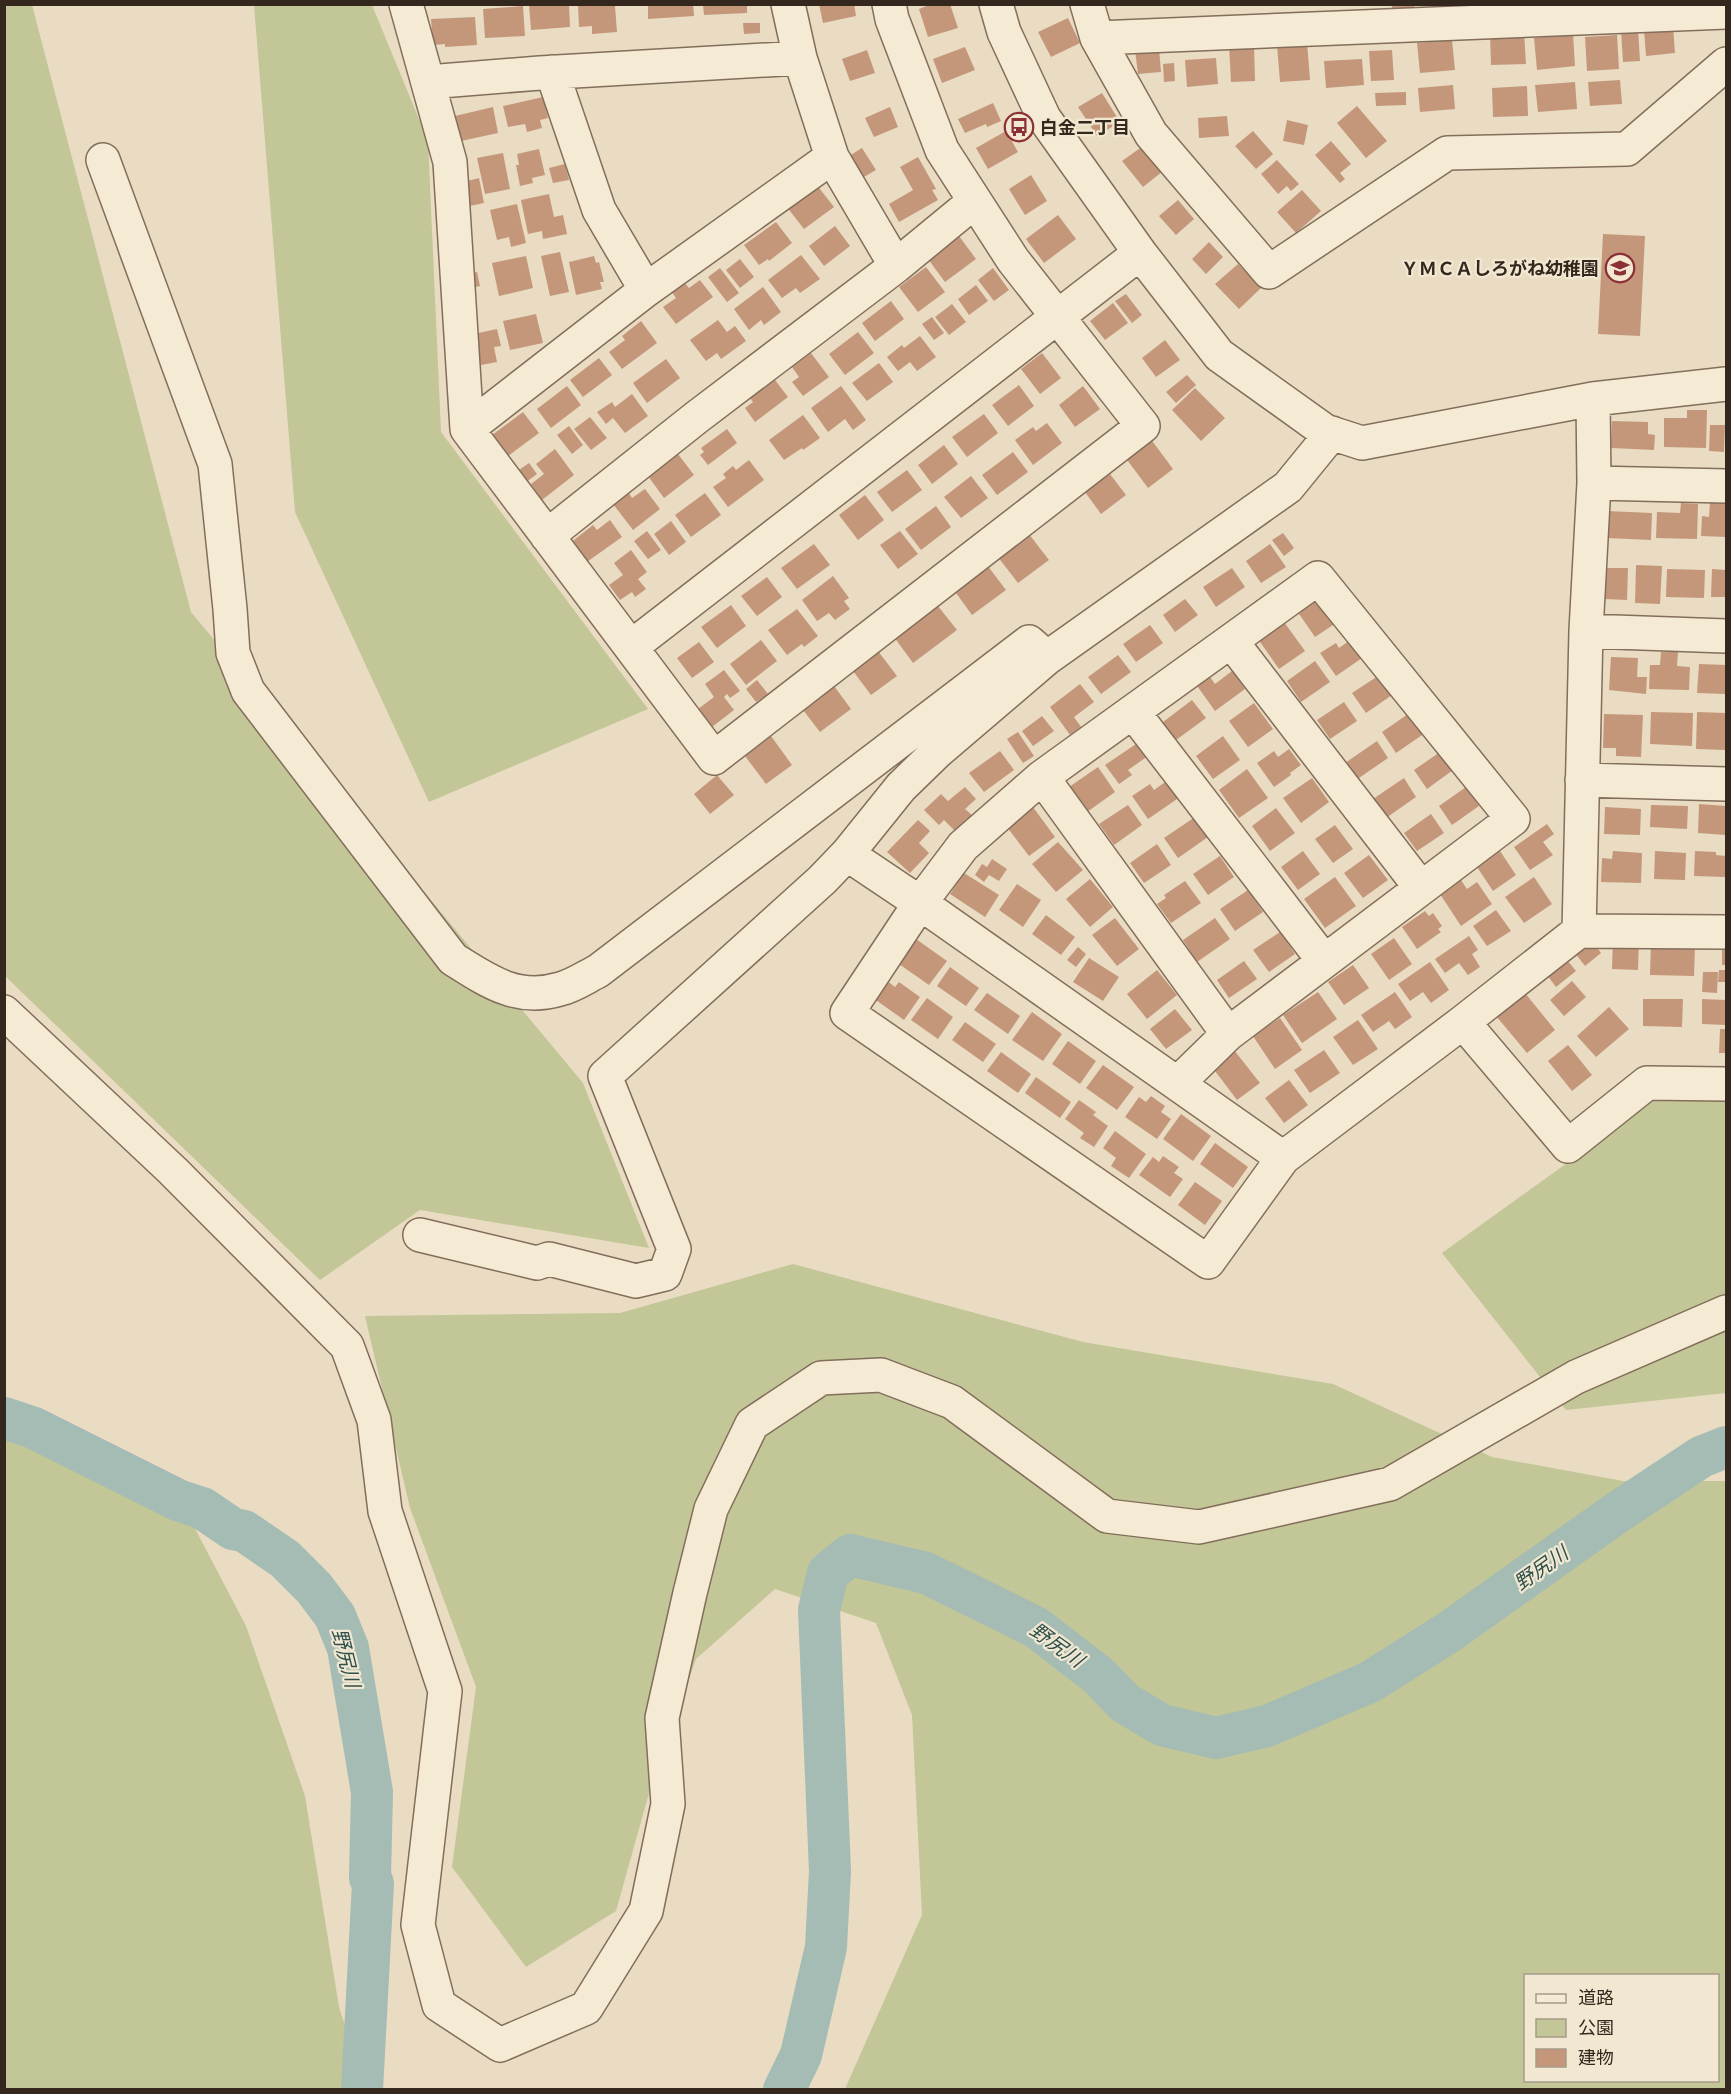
<svg xmlns="http://www.w3.org/2000/svg" width="1731" height="2094" viewBox="0 0 1731 2094" font-family="'Source Serif 4','Noto Sans JP',serif">
  <style>
    .green { fill: #c3c697; fill-rule: evenodd }
    .lines { fill: none; stroke-linecap: round; stroke-linejoin: round }
    .river { stroke: #a4bcb4; stroke-width: 42 }
    .building { fill: #c4977b }
    .minor-casing { stroke: #826e5b; stroke-width: 36 }
    .minor { stroke: #f5ead4; stroke-width: 33 }
    .labels { text-anchor: middle; dominant-baseline: central; stroke-width: 4.5; stroke-linejoin: round; paint-order: stroke }
    .poi-label { font-size: 18px; font-weight: bold; fill: #33271e; stroke: #f2e7d1; text-anchor: start }
    .water-label { font-size: 20px; font-style: italic; fill: #2e514e; stroke: #f2e7d1 }
  </style>
  <rect width="100%" height="100%" fill="#e9dcc2"/>
  <path class="green" d="M4 5H32L191 612 583 1083 649 1248 420 1210 320 1280 5 976Z
    M254 5H372L428 141 441 432 648 709 429 802 295 512Z
    M1656 1099H1726V1393L1566 1410 1442 1253Z
    M793 1264 1083 1342 1333 1384 1492 1457 1623 1481H1726V2089H845L922 1915 912 1715 876 1623 775 1589 696 1659 649 1793 616 1911 526 1967 452 1867 476 1687 410 1508 365 1316 620 1313ZM1526 1976H1718V2080H1526Z
    M4 1430 178 1496 246 1626 305 1796 339 2007 366 2089H5Z"/>
  <g class="lines">
    <path class="river" d="M4 1418 34 1428 180 1501 202 1508 233 1529 244 1531 285 1559 314 1588 335 1616 348 1648 372 1792 370 1878 373 1883 362 2090
      M784 2090 801 2055 826 1947 830 1871 819 1610 828 1573 850 1555 926 1573 1005 1612 1037 1628 1099 1676 1125 1703 1162 1725 1216 1738 1267 1726 1370 1682 1449 1632 1615 1514 1701 1457 1726 1447"/>
  </g>
  <path class="building" d="M529 4H569L570 27 531 30Z
    M578 4 615 6 617 32 592 34V26L579 27Z
    M648 4H693L694 16 648 19Z
    M819 4H854L856 16 823 23Z
    M932 4H950L958 28 928 37 919 9Z
    M703 5H747V13L704 15Z
    M1392 5H1414L1415 11 1392 13Z
    M523 6 525 36 485 38 483 9Z
    M475 17 477 45 445 47V44L433 45 431 19Z
    M1068 18 1080 43 1051 57 1038 32Z
    M743 23H760V33L744 34Z
    M1673 26 1675 53 1646 56 1644 29Z
    M1638 29 1640 61 1623 62 1621 30Z
    M1524 32 1526 64 1491 65 1490 33Z
    M1573 34 1575 66 1537 70 1534 38Z
    M1617 35 1619 69 1587 71 1585 37Z
    M1452 40 1455 70 1420 73 1417 43Z
    M1307 42 1310 80 1280 82 1277 45Z
    M1254 44 1255 81 1231 82 1229 45Z
    M965 47 975 70 942 83 933 59Z
    M1159 48 1161 72 1138 74 1135 50Z
    M867 50 875 73 850 81 842 59Z
    M1392 50 1394 80 1371 81 1369 51Z
    M1216 58 1218 84 1187 87 1185 60Z
    M1362 59 1364 85 1326 88 1324 61Z
    M1174 63 1175 81 1164 82 1163 64Z
    M1620 80 1622 104 1590 106 1588 82Z
    M1575 82 1577 109 1538 112 1535 85Z
    M1453 85 1455 109 1420 112 1418 88Z
    M1527 86 1528 116 1493 117 1492 88Z
    M1406 92V105L1376 106 1375 93Z
    M1102 93 1120 122 1097 136 1078 107Z
    M543 97 548 118 540 120 542 128 527 132 525 124 508 127 503 106Z
    M993 103 1001 121 987 127 986 124 965 133 958 119Z
    M1357 106 1387 141 1366 158 1337 123Z
    M493 107 498 133 461 141 455 116Z
    M890 107 898 127 874 137 865 118Z
    M1227 116 1229 136 1199 138 1198 118Z
    M1287 120 1308 125 1304 145 1283 141Z
    M1006 131 1018 152 988 169 976 148Z
    M1253 131 1273 154 1256 169 1235 146Z
    M1331 141 1351 164 1340 173 1345 179 1340 183 1315 155Z
    M1143 146 1163 171 1143 187 1122 161Z
    M862 148 876 170 862 178 849 156Z
    M539 149 545 175 532 178 533 183 520 186 516 165H519L517 154Z
    M503 153 510 189 485 194 477 158Z
    M918 157 936 189 932 190 938 200 899 222 889 204 913 190 900 167Z
    M1277 160 1299 184 1291 191 1287 186 1278 194 1261 174Z
    M565 164 569 180 553 183 549 168Z
    M1031 175 1047 201 1025 215 1009 189Z
    M479 178 484 203 465 207 460 183Z
    M816 184 834 207 804 229 786 206Z
    M1302 190 1321 211 1296 233 1277 212Z
    M549 194 554 217 563 215 567 234 543 239 542 231 528 234 521 200Z
    M1178 200 1194 219 1176 235 1159 216Z
    M517 204 526 243 511 247 509 237 497 240 490 210Z
    M1058 215 1076 239 1044 263 1026 239Z
    M776 222 792 243 769 261 768 259 759 265 744 245Z
    M835 226 850 246 824 266 809 246Z
    M1603 234 1645 236 1640 336 1598 334Z
    M959 236 976 259 945 282 928 259Z
    M1209 242 1223 257 1206 274 1192 259Z
    M560 252 569 292 550 296 541 256Z
    M801 255 820 279 800 293 796 288 782 298 768 280Z
    M526 256 533 288 499 296 492 263Z
    M594 256 596 263 599 262 604 282H600L602 289 576 295 569 262Z
    M740 259 754 277 740 288 726 270Z
    M1238 264 1261 288 1239 309 1215 284Z
    M926 267 945 292 918 312 899 287Z
    M720 268 739 293 727 302 708 277Z
    M993 268 1009 290 994 301 978 280Z
    M477 272 480 286 468 289 465 275Z
    M700 280 713 297 676 324 663 307 676 298 671 291 684 282 689 288Z
    M976 285 988 301 969 315 958 299Z
    M763 287 781 312 764 325 761 320 749 330 734 309Z
    M1126 294 1142 315 1132 323 1115 301Z
    M891 301 904 319 875 341 862 323Z
    M1113 303 1128 323 1105 340 1090 321Z
    M952 304 966 322 949 335 935 317Z
    M536 314 543 343 510 350 503 321Z
    M932 317 944 333 934 340 922 324Z
    M718 320 727 332 735 326 746 341 721 359 717 353 706 361 690 340Z
    M641 321 657 343 622 369 609 352 625 340 622 336Z
    M497 329 501 346 494 347 497 362 481 365 474 334Z
    M858 332 874 353 845 375 829 354Z
    M920 336 936 357 917 371 910 362 898 371 887 357 902 345 904 348Z
    M1165 340 1180 360 1156 377 1142 358Z
    M811 353 829 377 803 396 792 382 799 377 792 367Z
    M1042 353 1061 378 1040 394 1021 369Z
    M599 358 612 375 583 397 570 380Z
    M666 359 680 378 647 403 633 383Z
    M879 363 893 382 867 401 852 383Z
    M1187 375 1196 385 1176 403 1166 392Z
    M772 376 788 397 755 422 745 408 753 402 747 394Z
    M1019 385 1034 406 1008 426 992 405Z
    M567 386 581 405 551 428 537 409Z
    M841 386 866 420 853 430 845 419 828 432 811 408Z
    M1083 386 1100 409 1075 427 1059 405Z
    M1195 388 1225 418 1201 441 1172 410Z
    M632 394 648 416 625 433 613 418 606 424 597 412 612 402 615 407Z
    M1687 410H1707L1706 448 1664 447V418H1687Z
    M523 412 539 433 508 456 492 435Z
    M984 414 998 433 967 457 952 437Z
    M803 415 820 438 803 450 802 448 784 460 769 440Z
    M590 417 607 438 591 450 574 429Z
    M1612 421 1648 422V434L1655 435 1654 450 1611 448Z
    M1047 423 1062 443 1033 465 1015 440 1033 427 1036 431Z
    M1710 425H1725L1724 452 1709 451Z
    M569 426 583 445 572 454 557 435Z
    M727 429 737 443 708 465 700 455 704 452 701 448Z
    M1147 434 1173 469 1148 488 1122 453Z
    M944 445 958 464 932 484 918 465Z
    M555 449 574 475 542 500 531 484 544 474 536 464Z
    M1013 452 1028 472 997 495 982 475Z
    M678 454 694 475 664 498 648 476Z
    M749 460 764 480 728 507 713 487 726 478 723 474 733 466 736 470Z
    M529 463 537 474 521 486 512 475Z
    M907 470 922 490 892 512 877 492Z
    M1110 474 1126 495 1101 514 1085 492Z
    M971 476 988 498 961 518 944 497Z
    M645 489 660 509 633 530 613 504 629 493 632 498Z
    M705 493 721 515 691 537 675 515Z
    M865 495 884 520 858 540 839 515Z
    M1710 501 1726 502V537L1701 536 1702 516 1709 517Z
    M1681 503 1698 504 1697 539 1656 538 1657 512 1680 513Z
    M936 506 951 527 921 550 905 529Z
    M1607 511 1652 513 1651 540 1606 538Z
    M610 520 622 537 584 564 569 544 593 525 597 530Z
    M671 521 686 542 669 555 654 534Z
    M1025 529 1049 560 1018 583 994 552Z
    M647 531 661 550 648 559 634 541Z
    M900 531 918 554 898 569 880 545Z
    M1283 533 1294 548 1284 556 1272 540Z
    M814 544 830 565 797 589 781 568Z
    M1270 544 1286 567 1261 583 1246 561Z
    M631 550 647 572 638 579 646 589 635 597 632 592 620 600 609 585 623 575 614 563Z
    M984 561 1006 590 972 615 951 586Z
    M1636 565 1662 566 1660 604 1635 603Z
    M1232 568 1245 587 1216 607 1203 587Z
    M1606 568H1628L1627 600 1604 599Z
    M1667 569 1705 570 1704 598 1666 597Z
    M1712 569 1726 570V597H1711Z
    M833 576 849 598 844 601 850 609 835 620 829 613 817 621 802 600Z
    M767 577 782 597 757 616 741 596Z
    M1316 594 1336 623 1315 637 1295 608Z
    M1185 599 1198 615 1175 632 1163 615Z
    M934 601 957 630 913 663 891 633Z
    M731 605 746 626 717 648 701 627Z
    M797 609 818 636 804 647 802 644 787 655 768 630Z
    M1284 622 1305 651 1279 669 1258 639Z
    M1150 625 1163 643 1136 662 1123 644Z
    M1353 638 1365 656 1336 676 1320 653 1336 643 1339 648Z
    M761 640 777 661 746 685 730 664Z
    M699 642 714 662 692 678 677 658Z
    M878 651 897 676 871 695 853 671Z
    M1661 652H1678L1677 666 1690 667 1689 690 1649 689 1650 665H1660Z
    M1118 655 1131 672 1101 694 1088 677Z
    M1611 657 1638 658 1637 677H1647L1646 694 1609 690Z
    M1315 661 1330 682 1301 702 1287 681Z
    M1699 664 1726 665V694L1697 693Z
    M724 670 740 691 730 698 727 694 724 697 734 710 712 727 698 709 714 697 705 684Z
    M1232 671 1245 689 1215 711 1195 683 1208 674 1215 684Z
    M1381 674 1395 693 1366 713 1352 693Z
    M757 680 768 694 756 702 746 689Z
    M1080 684 1094 702 1074 717 1081 727 1070 735 1050 707Z
    M834 686 851 709 820 732 803 710Z
    M1192 700 1206 718 1176 740 1163 722Z
    M1344 702 1357 721 1330 739 1317 720Z
    M1254 703 1273 729 1248 747 1229 721Z
    M1411 712 1425 733 1396 753 1382 732Z
    M1651 712 1693 713 1692 746 1650 744Z
    M1697 712 1726 713V750L1696 749Z
    M1604 714 1643 715 1641 757 1616 756V748H1603Z
    M1042 716 1054 731 1033 746 1022 731Z
    M1018 732 1034 756 1023 763 1007 739Z
    M771 736 792 765 766 784 745 756Z
    M1223 736 1240 760 1213 779 1196 756Z
    M1377 741 1388 758 1356 780 1345 763Z
    M1139 742 1148 756 1128 770 1132 775 1119 784 1105 765Z
    M1289 749 1301 765 1290 773 1291 775 1274 787 1257 763 1274 751 1278 757Z
    M1000 751 1014 770 984 792 969 773Z
    M1440 752 1453 770 1427 789 1414 770Z
    M1098 767 1115 792 1087 812 1069 787Z
    M1247 769 1268 798 1239 818 1219 790Z
    M717 775 734 795 710 814 694 794Z
    M1312 778 1329 802 1301 823 1283 798Z
    M1404 778 1416 797 1386 818 1373 799Z
    M1168 780 1180 797 1148 819 1132 796 1150 784 1154 790Z
    M965 787 976 799 965 809 973 816 956 832 944 820 939 825 924 810 941 794 948 801Z
    M1466 787 1479 806 1452 825 1439 806Z
    M1030 803 1055 837 1029 856 1003 822Z
    M1699 804 1726 806V835L1698 833Z
    M1128 805 1142 825 1114 845 1099 824Z
    M1651 805 1688 806 1687 829 1650 827Z
    M1605 807 1641 809 1640 835 1604 834Z
    M1276 808 1295 833 1270 851 1252 826Z
    M1431 814 1444 833 1417 851 1404 833Z
    M1195 817 1208 837 1178 858 1164 838Z
    M918 820 930 831 919 843 929 853 910 873 887 852Z
    M1547 824 1554 834 1543 842 1553 855 1530 870 1514 847Z
    M1335 825 1353 849 1333 863 1315 839Z
    M1058 842 1083 870 1056 892 1032 864Z
    M1157 844 1171 865 1144 883 1130 863Z
    M1303 851 1320 874 1298 890 1281 867Z
    M1500 851 1516 875 1493 891 1477 867Z
    M1613 851 1642 853 1641 883 1601 882 1602 858 1612 859Z
    M1655 851 1686 853 1685 880 1654 879Z
    M1695 851 1716 852V855L1726 856V877L1694 876Z
    M1369 855 1388 880 1363 898 1344 873Z
    M1220 856 1234 877 1208 895 1193 874Z
    M992 859 1007 869 999 881 989 875 984 882 975 875 982 864 987 867Z
    M964 873 999 895 985 917 950 894Z
    M1335 877 1356 906 1325 928 1304 899Z
    M1534 877 1552 904 1524 923 1505 897Z
    M1090 879 1113 907 1090 927 1066 899Z
    M1461 880 1467 889 1477 882 1492 904 1461 926 1440 894Z
    M1185 881 1201 903 1171 923 1157 904 1166 898 1164 895Z
    M1017 884 1041 900 1023 927 999 910Z
    M1248 890 1263 912 1235 931 1220 909Z
    M1496 910 1511 931 1487 946 1473 926Z
    M1425 911 1429 916 1433 913 1442 926 1438 929 1441 932 1417 949 1402 927Z
    M1046 915 1075 937 1061 955 1032 934Z
    M1115 918 1139 949 1117 966 1092 935Z
    M1215 918 1230 939 1197 962 1183 940Z
    M1280 932 1295 954 1269 972 1253 950Z
    M1469 936 1478 950 1472 954 1480 967 1468 975 1459 963 1445 973 1435 959Z
    M1613 937 1639 938 1638 970 1612 969Z
    M1394 938 1412 964 1389 980 1371 954Z
    M916 939 947 961 929 985 899 964Z
    M1591 940 1601 953 1585 966 1575 953Z
    M1651 943 1695 945 1694 976 1650 975Z
    M1078 947 1086 954 1076 967 1067 960Z
    M1722 948 1726 949V965H1722Z
    M1089 958 1119 977 1103 1001 1073 982Z
    M1567 960 1576 971 1556 987 1547 975Z
    M1244 961 1257 979 1229 998 1217 980Z
    M1430 962 1449 990 1431 1003 1423 992 1410 1001 1398 984Z
    M1353 965 1369 988 1344 1005 1328 982Z
    M950 967 979 988 966 1006 937 986Z
    M1157 970 1177 995 1147 1019 1127 994Z
    M1719 970H1726V982H1718Z
    M1703 972H1718L1717 993 1702 992Z
    M886 980 895 987 899 982 920 997 904 1020 873 998Z
    M1572 981 1586 997 1564 1016 1550 1000Z
    M1318 992 1337 1019 1302 1043 1283 1015Z
    M1395 992 1412 1017 1395 1029 1389 1021 1373 1032 1361 1015Z
    M987 993 1020 1016 1008 1034 974 1010Z
    M1525 993 1555 1030 1527 1053 1496 1016Z
    M927 998 953 1017 938 1039 911 1020Z
    M1643 999H1683L1682 1027 1643 1026Z
    M1702 999 1726 1000V1025L1702 1024Z
    M1609 1007 1629 1029 1596 1057 1577 1036Z
    M1175 1009 1192 1030 1166 1049 1150 1029Z
    M1032 1012 1062 1034 1043 1061 1012 1040Z
    M1280 1018 1302 1050 1275 1069 1253 1036Z
    M1358 1020 1378 1049 1353 1065 1333 1037Z
    M965 1022 996 1044 983 1062 952 1040Z
    M1720 1029H1726V1053H1719Z
    M1068 1041 1096 1061 1080 1084 1052 1064Z
    M1568 1045 1592 1075 1572 1091 1548 1061Z
    M1234 1050 1260 1083 1237 1100 1212 1067Z
    M1324 1050 1340 1073 1310 1093 1294 1070Z
    M1001 1052 1031 1074 1018 1093 987 1071Z
    M1103 1065 1134 1087 1117 1110 1086 1088Z
    M1036 1077 1071 1102 1060 1118 1025 1093Z
    M1289 1080 1308 1105 1284 1123 1265 1098Z
    M1151 1096 1165 1106 1161 1112 1171 1119 1157 1139 1125 1117 1139 1097 1146 1102Z
    M1079 1100 1096 1112 1093 1115 1108 1126 1094 1147 1080 1138 1084 1133 1065 1119Z
    M1181 1114 1211 1136 1193 1161 1163 1139Z
    M1115 1131 1146 1154 1129 1178 1111 1166 1116 1158 1103 1148Z
    M1215 1143 1248 1167 1233 1188 1200 1164Z
    M1163 1156 1179 1167 1174 1173 1183 1179 1170 1197 1139 1175 1153 1157 1159 1162Z
    M1195 1182 1222 1201 1205 1225 1178 1205Z"/>
  <g class="lines">
    <g class="minor-casing">
      <path id="minor" d="M406 4 450 162 467 429 714 758 1143 426 1013 260 942 150 892 19 889 4
        M788 4 800 58 832 157 896 266 975 201
        M996 4 1004 32 1044 118 1140 253 1219 355 1325 431 1362 443 1593 399 1726 384
        M1087 4 1097 38 1151 134 1269 272 1447 153 1627 149 1726 64
        M1097 38 1726 12
        M552 72 599 210 646 290
        M428 82 540 73 800 58
        M103 160 215 464 230 609 233 653 248 691 453 959C488 981 517 1002 560 989 573 986 586 977 598 971L1029 642 1047 658
        M467 429 646 290 832 157
        M1594 483 1726 486
        M547 536 697 417 896 266
        M1586 631 1726 636
        M1231 641 1421 888
        M631 647 1140 253
        M1133 712 1324 961
        M1042 777 1228 1034
        M1582 780 1726 784
        M847 854 920 903 1283 1158 1463 1022 1579 931 1586 631 1594 483 1593 399
        M1579 931 1726 932
        M4 1012 173 1171 347 1346 374 1420 385 1511 445 1691 418 1925 439 2005 500 2045 586 2008 646 1911 668 1804 662 1718 690 1593 711 1509 752 1424 821 1378 881 1375 952 1402 1107 1516 1199 1527 1390 1484 1576 1377 1726 1312
        M1463 1022 1568 1146 1647 1083 1726 1084
        M1178 1083 1228 1034 1513 819 1318 578 1042 777 963 846 920 903 847 1013 1208 1262 1283 1158
        M420 1235 537 1263 549 1259 636 1281 665 1274 674 1249 605 1076 822 880 847 854 901 787 937 752 1047 658 1288 487 1332 433"/>
    </g>
    <use href="#minor" class="minor"/>
  </g>
  <defs>
    <g id="bus-ring" transform="scale(1.5)"><circle r="9.5" fill="#f2e7d1" stroke="#8b3034" stroke-width="1.5"/><path d="M-5-6H5V4H4V6H2V4H-2V6H-4V4H-5ZM-3.5-4V0h7V-4ZM-3.5 1.2v1.5H-2V1.2ZM2 1.2v1.5H3.5V1.2Z" fill="#8b3034"/></g>
    <g id="school-ring" transform="scale(1.5)"><circle r="9.5" fill="#f2e7d1" stroke="#8b3034" stroke-width="1.5"/><path d="M0-5L7-2L0 1L-7-2ZM-4 1L0 2.5L4 1V4Q0 6-4 4Z" fill="#8b3034"/></g>
  </defs>
  <g fill-rule="evenodd">
    <use href="#bus-ring" x="1019" y="127"/>
    <use href="#school-ring" x="1620" y="268"/>
  </g>
  <g class="labels">
    <g class="poi-label">
      <text x="1040" y="127">白金二丁目</text>
      <text x="1599" y="268" text-anchor="end">ＹＭＣＡしろがね幼稚園</text>
    </g>
    <g class="water-label">
      <text transform="translate(1541 1568) rotate(-35)">野尻川</text>
      <text transform="translate(1057 1645) rotate(36)">野尻川</text>
      <text transform="translate(346 1658) rotate(76)">野尻川</text>
    </g>
  </g>
  <rect width="1731" height="2094" fill="none" stroke="#33271e" stroke-width="12"/>
  <rect x="1524" y="1974" width="195" height="108" fill="#f2e7d1" stroke="#a69a89" stroke-width="1.5"/>
  <rect x="1536" y="1994" width="30" height="9" fill="#f5ead4" stroke="#a69a89" stroke-width="1.5"/>
  <text x="1578" y="2004" font-size="18" fill="#33271e">道路</text>
  <rect x="1536" y="2019" width="30" height="18" fill="#c3c697" stroke="#a69a89" stroke-width="1.5"/>
  <text x="1578" y="2034" font-size="18" fill="#33271e">公園</text>
  <rect x="1536" y="2049" width="30" height="18" fill="#c4977b" stroke="#a69a89" stroke-width="1.5"/>
  <text x="1578" y="2064" font-size="18" fill="#33271e">建物</text>
</svg>
